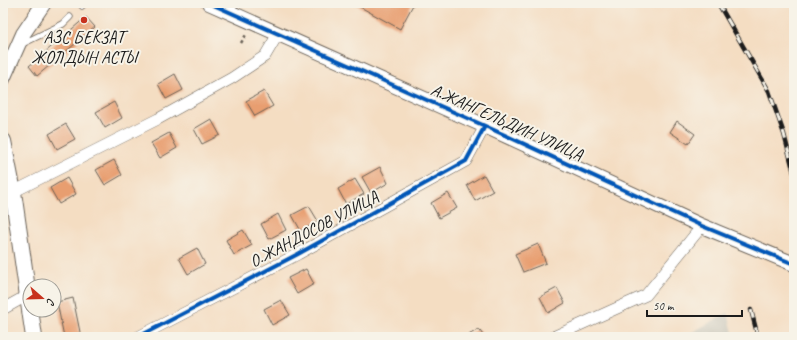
<svg xmlns="http://www.w3.org/2000/svg" width="797" height="340" viewBox="0 0 797 340" font-family="Caveat,sans-serif">
  <style>
    .industrial { fill: #c8c4b8 }
    .building { fill: #e89e70 }
    .lines { fill: none; stroke-linecap: round; stroke-linejoin: round }
    .service-casing { stroke: #686056; stroke-width: 7 }
    .minor-casing { stroke: #686056; stroke-width: 12 }
    .tertiary-casing { stroke: #686056; stroke-width: 16 }
    .secondary-casing { stroke: #686056; stroke-width: 18 }
    .path { stroke: #686056; stroke-width: 2.5; stroke-dasharray: 3 3; stroke-linecap: butt }
    .service { stroke: #fff; stroke-width: 5.5 }
    .minor { stroke: #fff; stroke-width: 11 }
    .tertiary { stroke: #fff; stroke-width: 14 }
    .secondary { stroke: #fff; stroke-width: 16 }
    .rail-casing { stroke: #1c1c1c; stroke-width: 4.5 }
    .rail { stroke: #f7f3e8; stroke-width: 3; stroke-dasharray: 9; stroke-linecap: butt }
    .cycleway-casing { stroke: #f7f3e8; stroke-width: 6 }
    .cycleway { stroke: #0057b8; stroke-width: 4 }
    .poi-dot { fill: #c8321e; stroke: #f7f3e8; stroke-width: 1.5 }
    .labels { text-anchor: middle; dominant-baseline: central; stroke-width: 4; stroke-linejoin: round; paint-order: stroke }
    .poi-label { font-size: 17px; fill: #1c1c1c; stroke: #f7f3e8 }
    .street-label { font-size: 17px; fill: #1c1c1c; stroke: #f7f3e8 }
  </style>
  <rect width="100%" height="100%" fill="#f7f3e8"/>
  <filter id="ink" filterUnits="userSpaceOnUse"><feTurbulence type="fractalNoise" baseFrequency=".025" numOctaves="2"/><feDisplacementMap in="SourceGraphic" scale="8" xChannelSelector="R" yChannelSelector="G"/><feConvolveMatrix kernelMatrix="1 2 1 2 8 2 1 2 1" color-interpolation-filters="sRGB"/></filter>
  <filter id="wash" filterUnits="userSpaceOnUse"><feTurbulence type="fractalNoise" baseFrequency=".012" numOctaves="4" result="noise"/><feDisplacementMap in="SourceGraphic" scale="16" xChannelSelector="R" yChannelSelector="G"/><feGaussianBlur stdDeviation="0.9" result="paint"/><feColorMatrix in="noise" values="0 0 0 0 0 0 0 0 0 0 0 0 0 0 0 0 0 1.4 0 .05"/><feComposite in="paint" operator="in"/></filter>
  <g filter="url(#wash)">
    <rect width="100%" height="100%" fill="#f4ddc2"/>
    <path class="industrial" d="M728 313 734 337H683Z"/>
    <g id="blocks">
      <path class="building" d="M353 3H414L400 29Z
        M86 17 95 27 37 76 29 66Z
        M175 74 183 90 166 99 158 84Z
        M264 91 273 106 255 116 246 101Z
        M114 102 122 118 105 128 96 112Z
        M211 119 220 135 202 144 194 129Z
        M677 121 695 134 688 144 670 132Z
        M66 124 75 139 57 149 49 134Z
        M169 133 177 148 160 158 151 143Z
        M114 160 122 175 105 185 96 170Z
        M380 167 388 183 371 193 362 177Z
        M484 175 493 191 475 201 467 185Z
        M67 178 76 194 59 204 50 188Z
        M355 179 364 194 346 204 338 189Z
        M448 193 457 208 439 218 431 203Z
        M309 206 318 221 301 231 292 215Z
        M278 214 286 230 269 239 261 224Z
        M243 230 252 245 234 255 226 240Z
        M538 244 546 263 523 272 515 254Z
        M197 248 205 264 188 274 179 258Z
        M306 269 314 284 297 294 288 278Z
        M557 288 565 303 548 313 540 297Z
        M73 298 81 337H64L57 302Z
        M281 300 290 315 272 325 264 309Z
        M479 329 484 337H465Z"/>
    </g>
  </g>
  <g filter="url(#ink)">
    <use href="#blocks" fill-opacity="0" stroke="#686056" stroke-width="1"/>
    <g class="lines">
      <g class="service-casing">
        <path id="service" d="M82 6 85 3
          M22 44 63 24 70 17"/>
      </g>
      <g class="minor-casing">
        <path id="minor" d="M13 192 158 119 232 78 265 56 278 34
          M3 309 28 295
          M138 337 298 254 466 161 485 126
          M553 337 646 295 702 226"/>
      </g>
      <g class="tertiary-casing">
        <path id="tertiary" d="M209 3 485 126 702 226 794 264
          M3 79 23 34 44 3"/>
      </g>
      <g class="secondary-casing">
        <path id="secondary" d="M3 141 13 192 30 310
          M30 310 34 337"/>
      </g>
      <path class="path" d="M241 43 247 33"/>
      <use href="#service" class="service"/>
      <use href="#minor" class="minor"/>
      <use href="#tertiary" class="tertiary"/>
      <use href="#secondary" class="secondary"/>
      <g class="rail-casing">
        <path id="rail" d="M718 3 769 91 784 134 794 173
          M751 310 758 337"/>
      </g>
      <use href="#rail" class="rail"/>
      <g class="cycleway-casing">
        <path id="cycleway" d="M209 3 485 126 702 226 794 264
          M138 337 298 254 466 161 485 126"/>
      </g>
      <use href="#cycleway" class="cycleway"/>
    </g>
  </g>
  <circle class="poi-dot" cx="84" cy="20" r="4"/>
  <g class="labels">
    <g class="poi-label">
      <text x="84" y="37">АЗС БЕКЗАТ<tspan x="84" dy="20">ЖОЛДЫН АСТЫ</tspan></text>
    </g>
    <g class="street-label">
      <text transform="translate(507 122) rotate(24)">А.ЖАНГЕЛЬДИН УЛИЦА</text>
      <text transform="translate(314 229) rotate(-28)">О.ЖАНДОСОВ УЛИЦА</text>
    </g>
  </g>
  <rect width="797" height="340" fill="none" stroke="#f7f3e8" stroke-width="16"/>
  <g transform="translate(42 298) rotate(110)"><circle r="19" fill="#f7f3e8" stroke="#9f9d96"/>
  <path d="M0-3L7 15L0 10L-7 15Z" fill="#c8321e"/>
  <text y="-6" font-size="11" font-weight="bold" text-anchor="middle" fill="#1c1c1c">С</text>
  </g>
  <path d="M647 310v6h95v-6" fill="none" stroke="#1c1c1c" stroke-width="2"/>
  <text x="653" y="310" font-size="12" fill="#1c1c1c" stroke="#f7f3e8" stroke-width="3" paint-order="stroke">50 m</text>
</svg>
